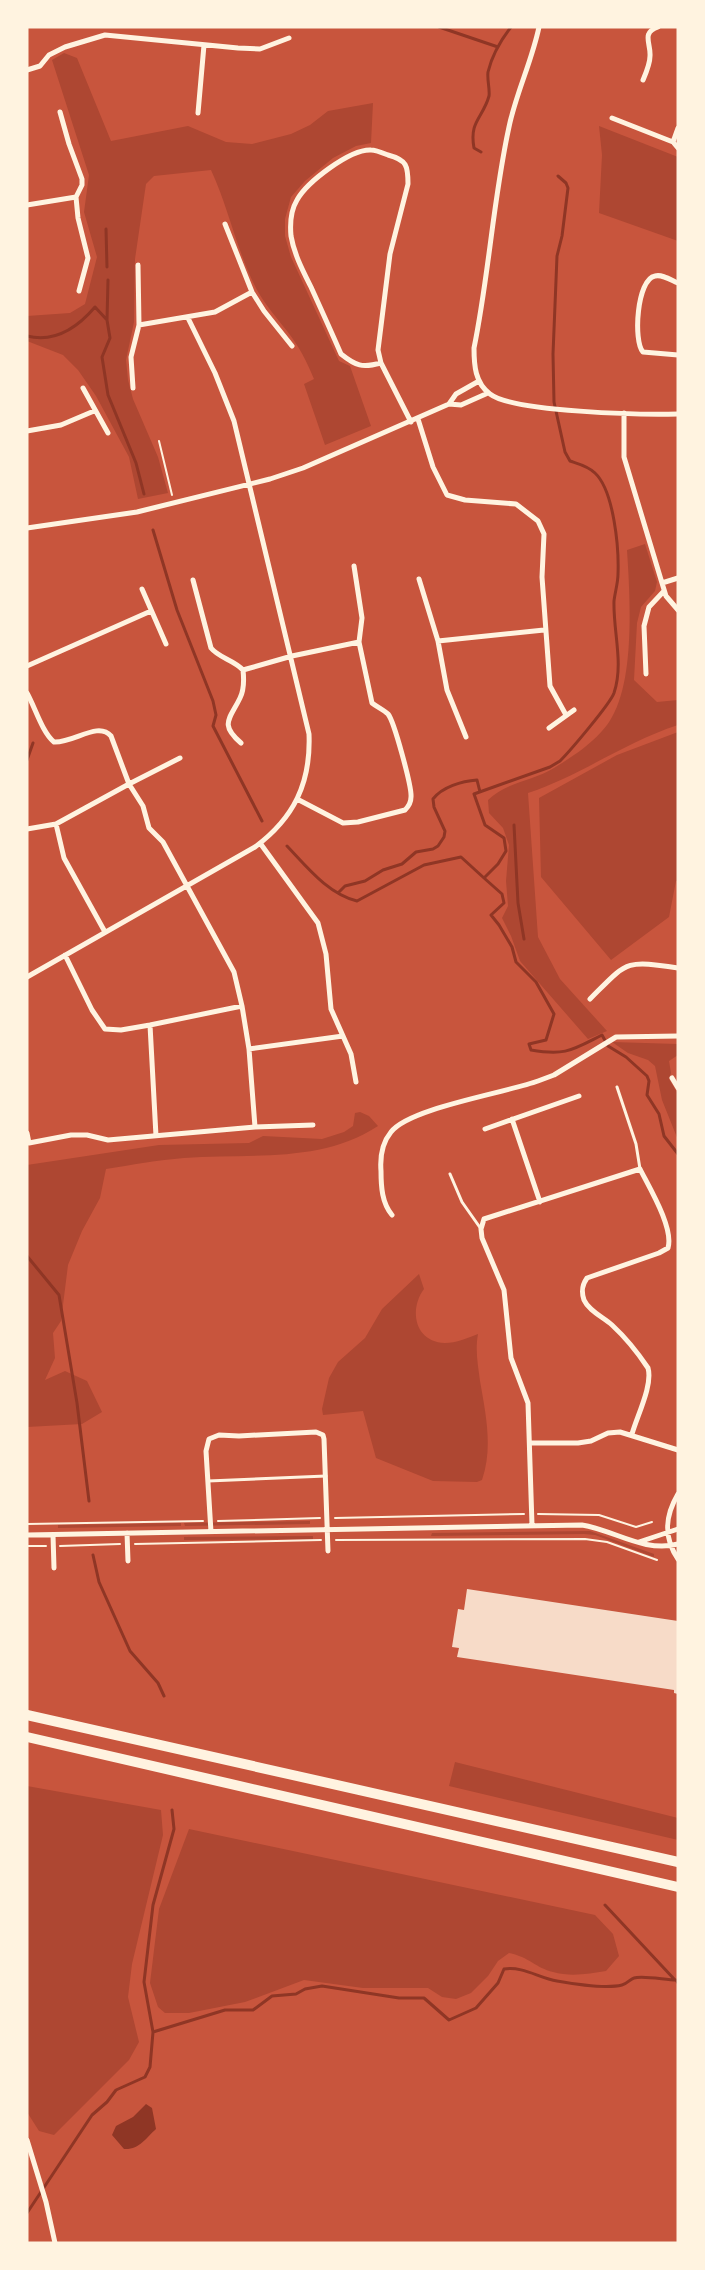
<svg xmlns="http://www.w3.org/2000/svg" width="705" height="2270" viewBox="0 0 705 2270" font-family="'Work Sans',sans-serif">
  <style>
    .green { fill: #ae4732 }
    .water { fill: #8f3625 }
    .lines { fill: none; stroke-linecap: round; stroke-linejoin: round }
    .stream { stroke: #8f3625; stroke-width: 3 }
    .building { fill: #f7dbc8 }
    .path { stroke: #fff3e0; stroke-width: 2 }
    .service { stroke: #fff3e0; stroke-width: 3 }
    .minor { stroke: #fff3e0; stroke-width: 5 }
    .motorway { stroke: #fff3e0; stroke-width: 10 }
  </style>
  <rect width="100%" height="100%" fill="#c8553d"/>
  <path class="green" d="M64 53 77 58 111 141 188 126 226 142 252 144 291 134 310 125 328 111 373 103 371 143 356 146 333 158 305 181 291 197 285 219V236L291 257 339 361 350 366 371 426 325 445 304 384 314 379C307 362 299 346 287 331 276 317 266 306 257 290 237 252 229 209 211 170L154 176 146 184 135 259 134 322 126 360 128 380 133 399 158 457 168 493 138 499 129 457 96 396 78 370 63 355 27 341V316L70 313 85 304 97 257 84 212 89 175 52 60Z
    M599 126 678 157V241L599 213 602 155Z
    M645 544 657 582 655 591 641 607 637 623 634 680 657 702 678 700V725C625 742 580 776 528 793L538 937 560 979 607 1031 588 1039 520 961 511 936 502 918 508 906 506 881 509 845 503 828 489 813 488 800C506 782 533 781 554 768 574 756 601 738 612 717 635 677 630 596 627 550Z
    M678 732V881H676L669 917 611 960 541 877 539 798 617 755Z
    M612 1042 678 1044V1055L669 1061 671 1073 669 1079 678 1094V1140L662 1100 655 1066 648 1060 628 1053Z
    M360 1112 369 1116 378 1126C321 1164 248 1153 184 1158 158 1160 131 1165 106 1169L100 1198 82 1231 68 1265 61 1321 53 1333 55 1358 45 1380 65 1371 87 1381 102 1412 82 1424 27 1427V1165L159 1145 249 1143 263 1136 322 1139 344 1132 353 1126 355 1113Z
    M419 1274 424 1289C409 1309 414 1342 445 1343 456 1343 468 1338 478 1334 475 1351 478 1365 480 1381 486 1415 493 1448 482 1480L477 1482 433 1481 376 1458 363 1411 323 1415 322 1409 329 1378 338 1362 365 1338 382 1309Z
    M310 1521V1524L185 1526 184 1523Z
    M181 1523V1526L58 1528V1525Z
    M590 1531 654 1554V1557L595 1535 584 1534 431 1536 432 1533Z
    M313 1536V1539L184 1540V1537Z
    M455 1762 678 1818V1840L449 1786Z
    M27 1786 161 1810 163 1835 132 1964 128 1997 139 2042 129 2060 54 2135 39 2131 27 2112Z
    M189 1829 595 1915 613 1934 619 1956 606 1971C589 1974 570 1977 553 1972 536 1968 529 1957 509 1953L498 1961 488 1976 471 1993 456 1999 442 1997 428 1988H363L304 1980 245 2002 189 2013H165L158 2007 150 1983 159 1909Z"/>
  <path class="water" d="M146 2104 152 2108 156 2129C146 2138 139 2150 124 2149L112 2135 116 2126 133 2117Z"/>
  <g class="lines">
    <path class="stream" d="M439 27 498 47
      M481 152 474 148C469 121 483 118 489 96 490 89 487 80 488 72 492 55 501 40 511 27
      M558 176 566 183 568 188 562 236 557 256 553 354 554 402 565 452 570 461C579 464 588 466 595 473 614 491 619 548 618 574 618 583 615 592 614 601 613 632 624 663 614 693 610 704 570 751 560 761L550 767 474 794 485 825 504 838 506 851 498 864 484 878 502 894 504 903 491 915 499 925 512 947 516 962 536 982 554 1014 546 1040 529 1044 531 1050C566 1056 572 1050 602 1035L608 1046 626 1057 647 1076 649 1081 647 1095 659 1114 664 1136 678 1154
      M106 229 107 267
      M107 320 108 280
      M27 336C55 343 78 327 95 307L107 320 110 338 102 357 108 395 136 463 144 494
      M153 530 177 610 213 701 216 715 213 726 262 821
      M27 760 33 743
      M514 825 518 903 524 939
      M287 846C307 867 328 894 357 901L424 865 461 857 484 878
      M338 893 345 886 365 881 383 870 402 864 416 852 433 849 438 846 444 837 445 831 434 807 433 799C442 787 462 781 477 780L480 792
      M27 1256 59 1295 77 1403 89 1501
      M93 1555 99 1582 130 1651 158 1683 164 1696
      M605 1905 675 1980
      M153 2032 144 1982 153 1905 174 1829 172 1810
      M27 2213 92 2115 107 2102 116 2090 145 2077 150 2067 153 2032 225 2010H253L272 1996 296 1994 305 1989 322 1986 399 1998H424L449 2020 476 2008 498 1983 504 1969C523 1966 539 1978 557 1981 574 1984 606 1989 622 1985 627 1984 630 1979 634 1978 642 1975 666 1980 676 1980L678 1983"/>
  </g>
  <path class="building" d="M467 1589 678 1621V1694L674 1693V1690L457 1657 459 1648 452 1647 458 1609 464 1610Z"/>
  <g class="lines">
    <path class="path" d="M159 441 172 495
      M538 1514 599 1515 636 1527 652 1522
      M335 1518 524 1514
      M218 1521 320 1518
      M27 1524 203 1521
      M336 1540 585 1539 607 1542 657 1560
      M135 1544 321 1540
      M27 1546H46
      M60 1546 120 1544"/>
    <path class="service" d="M617 1087 636 1144 640 1169
      M450 1174 462 1202 481 1229
      M208 1481 326 1476"/>
    <path class="minor" d="M539 27C532 61 516 93 509 127 493 200 489 275 474 348 474 365 475 383 490 394 513 412 644 415 678 414
      M27 70 40 66 49 55 65 47 105 35 238 48 260 49 289 38
      M643 80C646 73 650 64 650 56 651 43 641 33 658 27
      M60 112 69 144 82 179V185L76 197
      M198 113 204 45
      M612 118 673 142
      M678 128 673 142 678 148
      M27 205 76 197 78 218 88 258 79 291
      M225 224 252 292 264 311 292 346
      M678 283C671 280 662 274 655 276 637 279 633 341 643 352L678 355
      M139 325 215 312 252 292
      M381 363C362 368 356 366 341 354 331 331 321 309 311 287 303 271 294 254 291 236 290 225 291 210 297 200 307 182 350 149 371 150 376 150 383 153 388 155 407 160 408 166 408 184L390 254 378 350 381 363 411 422
      M83 388 108 433
      M133 388 131 357 139 325 138 265
      M449 404 461 405 488 393
      M624 413V457L662 583 666 596 678 610
      M418 419 433 467 447 495 465 500 516 504 538 521 544 534 542 577 550 686 566 715
      M27 431 61 425 94 411
      M27 528 137 512 270 479 303 468 449 404 456 394 479 381
      M419 579 438 641 447 690 466 737
      M193 580 211 648C219 658 234 660 243 670L292 656 359 642 362 618 354 566
      M662 583 678 578
      M142 589 166 644
      M438 641 544 630
      M27 666 151 611
      M646 674 644 626 649 607 664 591
      M27 693C35 707 42 732 54 742 74 743 98 721 111 736L129 784 143 806 149 828 163 842 234 972 242 1006 249 1049 255 1127
      M549 728 574 710
      M241 743C219 724 230 719 240 698 244 690 244 679 243 670
      M297 799 343 823 358 822 405 810C409 806 411 803 411 797 412 787 394 721 388 714 384 710 377 707 372 703L359 642
      M56 824 64 858 105 932
      M27 829 56 824 129 784 180 758
      M260 843 318 923 326 954 331 1009 351 1054 356 1082
      M65 955 92 1010 105 1029 121 1030 150 1025 242 1006
      M27 977 255 847C294 818 311 783 309 734L234 421 215 373 188 318
      M590 999C628 961 624 960 678 968
      M150 1025 156 1136
      M249 1049 343 1036
      M672 1078 678 1088
      M512 1119 540 1202
      M485 1129 579 1096
      M27 1133 29 1143 71 1135H87L108 1140 255 1127 313 1125
      M392 1215C382 1203 381 1187 381 1171 380 1158 382 1143 391 1132 409 1108 505 1093 538 1081L554 1075 616 1037 678 1036
      M530 1443H578L591 1441 608 1433 620 1432 678 1450
      M678 1494C665 1516 663 1537 678 1559
      M532 1525 528 1403 511 1358 504 1290 482 1238 481 1229 484 1219 640 1169C649 1187 674 1228 668 1248L659 1253 587 1278C582 1285 581 1291 584 1300 589 1311 603 1317 612 1325 625 1337 638 1353 648 1368 653 1385 637 1416 632 1434
      M211 1532 206 1451 209 1439 219 1435 239 1436 316 1432 323 1435 324 1439 328 1551
      M127 1533 128 1561
      M27 1535 582 1525C614 1530 644 1553 678 1544
      M53 1535 54 1568
      M639 1542 678 1529
      M27 2140 46 2202 55 2243"/>
    <path class="motorway" d="M27 1715 678 1862
      M27 1737 678 1887"/>
  </g>
  <rect width="705" height="2270" fill="none" stroke="#fff3e0" stroke-width="57"/>
</svg>
